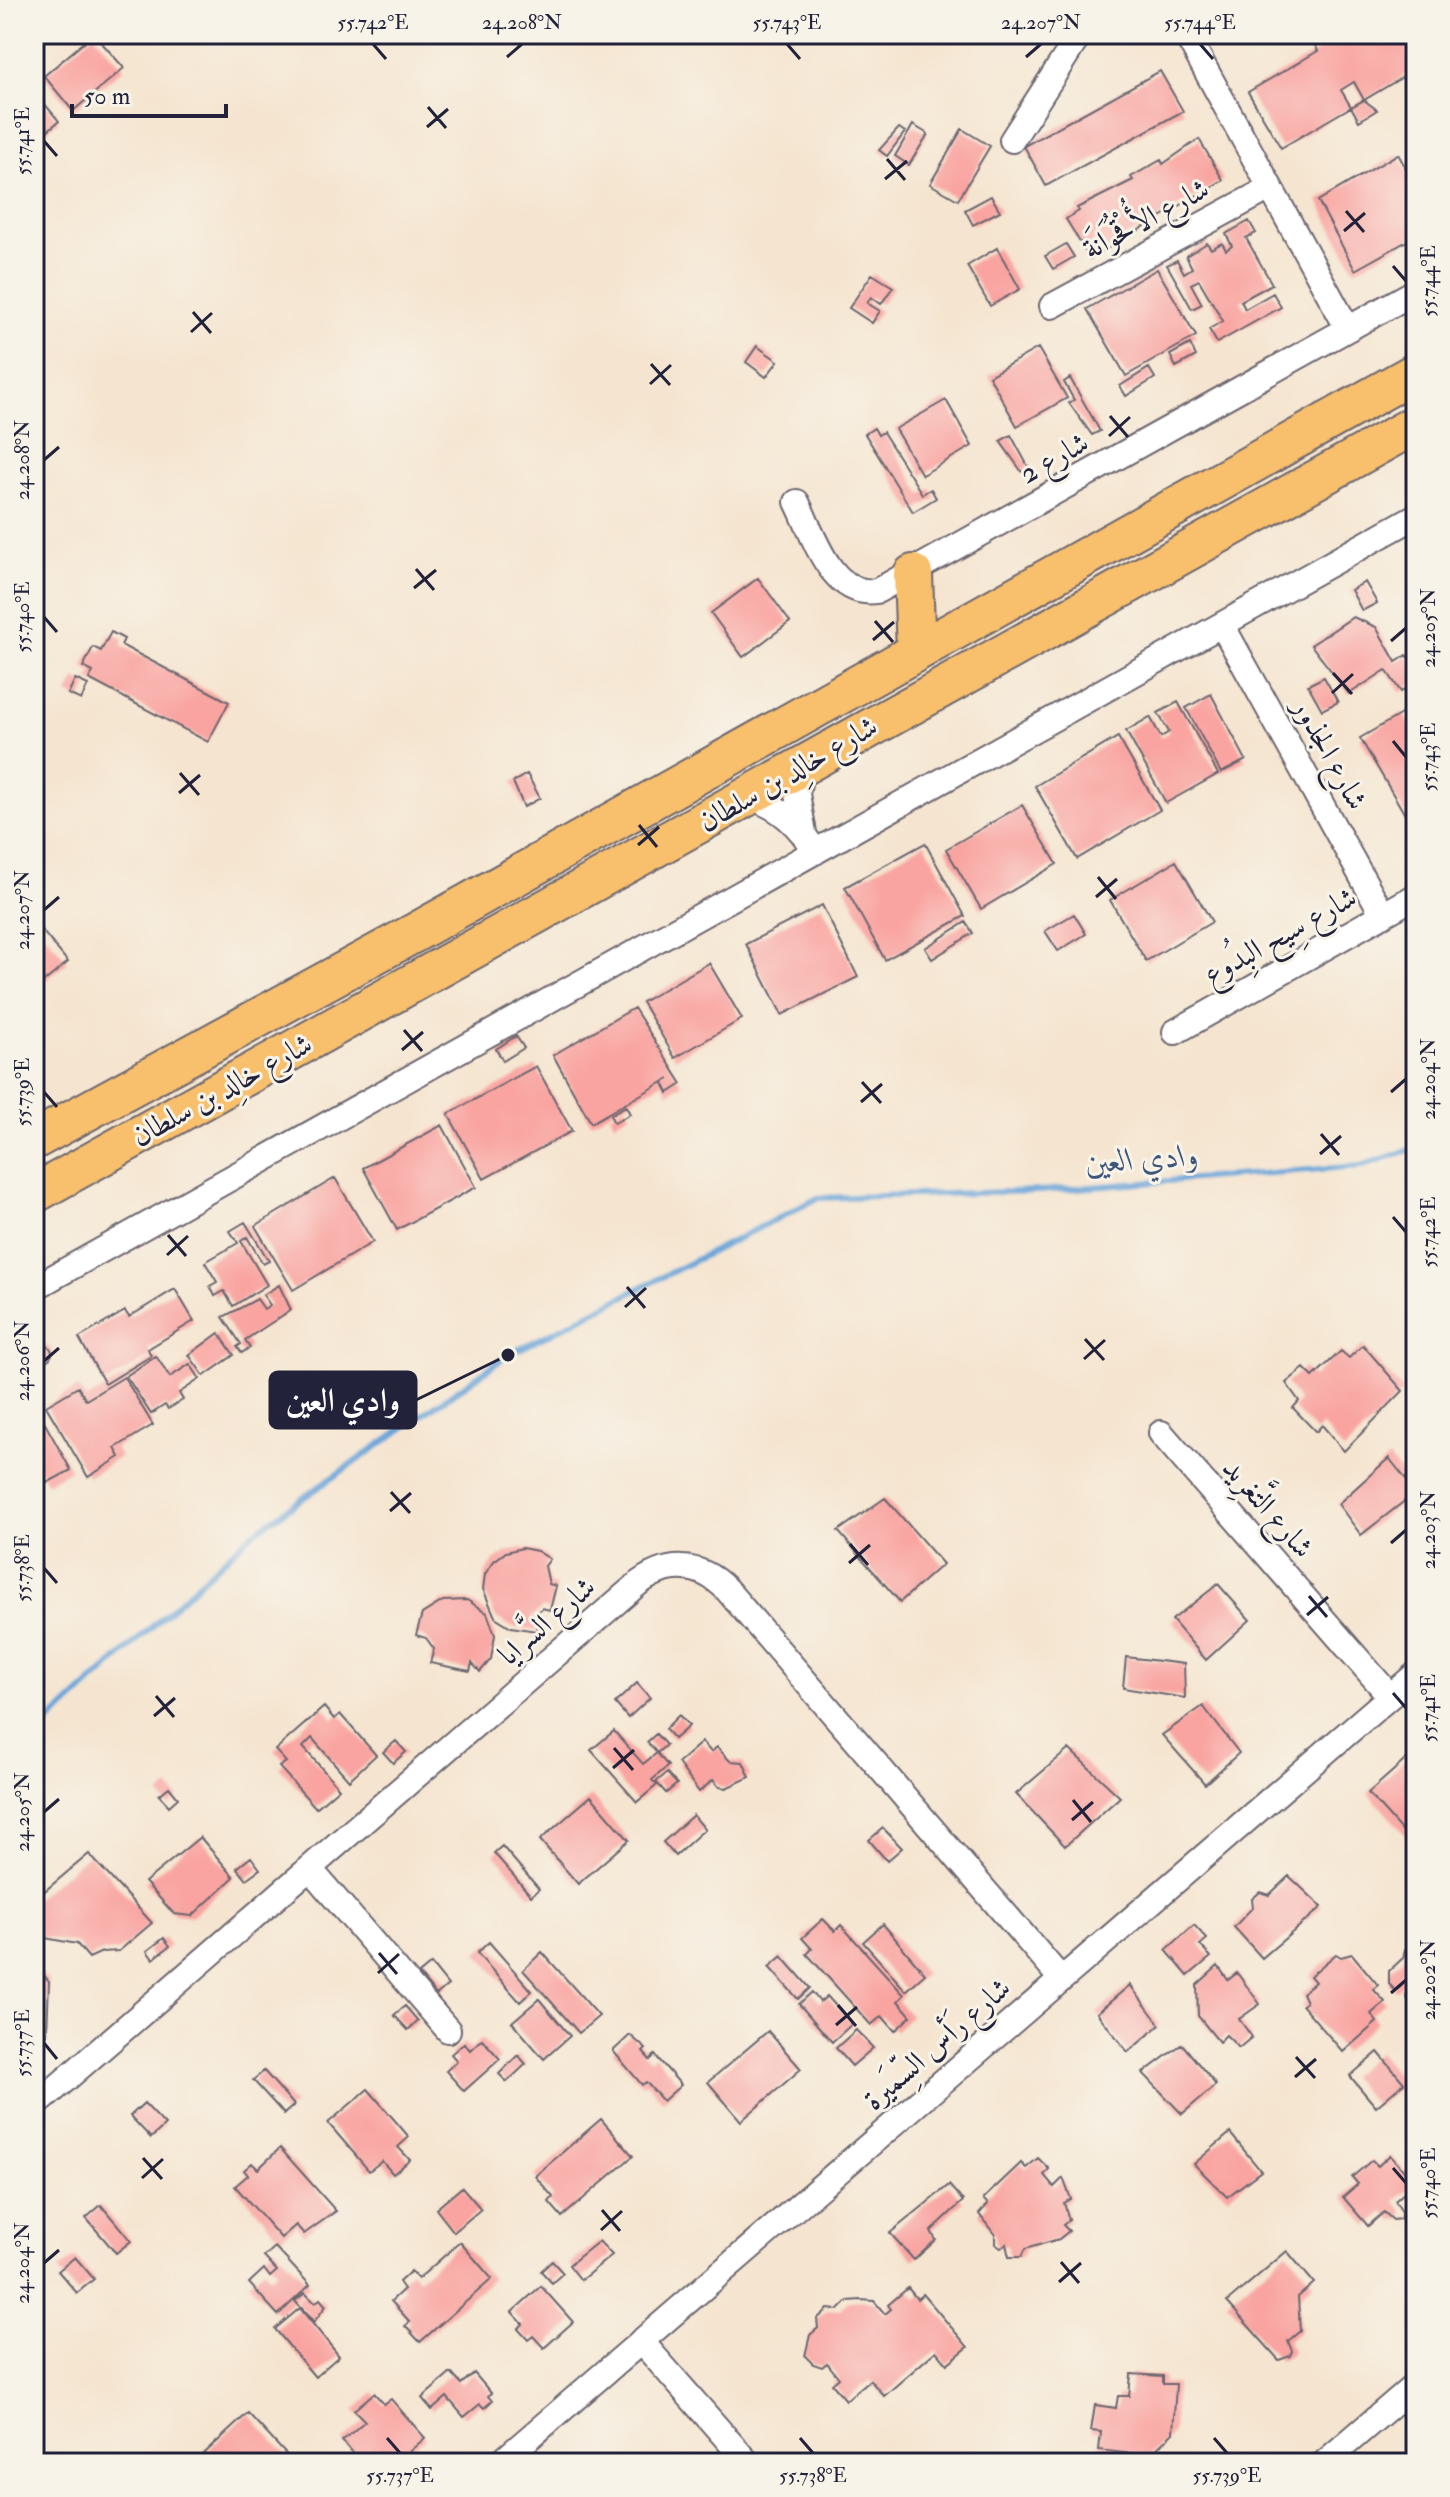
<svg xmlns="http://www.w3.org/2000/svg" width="1450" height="2497" viewBox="0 0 1450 2497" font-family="'IM FELL Double Pica',Amiri,serif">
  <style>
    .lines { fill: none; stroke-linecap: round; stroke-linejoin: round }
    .stream { stroke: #67a3d8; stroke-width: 6 }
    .building { fill: #f9a4a1 }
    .street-casing { stroke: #6c666f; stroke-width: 28 }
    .primary-casing { stroke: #6c666f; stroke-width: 42 }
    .street { stroke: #fff; stroke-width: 24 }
    .primary { stroke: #f8bf6c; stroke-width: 38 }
    .ticks { fill: none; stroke: #22223b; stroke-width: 3 }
    .labels { text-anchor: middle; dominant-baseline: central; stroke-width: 6; stroke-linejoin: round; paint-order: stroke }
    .street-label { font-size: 30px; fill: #22223b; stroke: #f7f3e8 }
    .water-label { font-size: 32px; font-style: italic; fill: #3e567a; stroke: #f7f3e8 }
    .leader { fill: none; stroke: #22223b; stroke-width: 3 }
    .callout-dot { fill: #22223b; stroke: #f7f3e8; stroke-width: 3 }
    .callout { fill: #22223b; stroke: #22223b; stroke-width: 3 }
    .callout-label { font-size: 32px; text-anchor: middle; font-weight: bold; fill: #fff }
    .neatline { fill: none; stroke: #22223b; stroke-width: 3 }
    .ticks-label { font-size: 20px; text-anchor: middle; fill: #22223b }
  </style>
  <rect width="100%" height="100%" fill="#f7f3e8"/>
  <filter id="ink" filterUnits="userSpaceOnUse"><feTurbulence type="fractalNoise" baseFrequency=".0125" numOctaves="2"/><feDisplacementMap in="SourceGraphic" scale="16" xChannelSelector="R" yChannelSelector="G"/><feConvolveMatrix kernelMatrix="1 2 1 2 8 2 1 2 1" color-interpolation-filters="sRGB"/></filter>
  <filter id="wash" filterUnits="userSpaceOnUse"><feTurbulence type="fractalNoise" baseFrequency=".006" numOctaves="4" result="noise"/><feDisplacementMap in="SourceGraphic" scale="32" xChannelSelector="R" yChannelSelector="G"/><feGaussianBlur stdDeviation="1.8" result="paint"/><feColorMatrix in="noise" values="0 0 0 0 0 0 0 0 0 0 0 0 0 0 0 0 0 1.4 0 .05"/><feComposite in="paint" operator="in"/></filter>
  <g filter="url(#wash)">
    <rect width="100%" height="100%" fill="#f5e5d0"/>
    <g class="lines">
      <path class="stream" d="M34 1736 253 1533 508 1355 818 1198 1040 1191 1360 1166 1416 1148"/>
    </g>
    <g id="blocks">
      <path class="building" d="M94 34 124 68 73 111 44 76Z
        M1323 34 1331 43 1346 34H1414L1416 69 1364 100 1354 82 1341 90 1351 107 1281 148 1248 92 1318 51 1312 40Z
        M1160 71 1183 111 1046 186 1024 146Z
        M34 91 59 121 34 142Z
        M1364 100 1377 110 1359 121 1351 107Z
        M913 125 928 134 909 165 895 156Z
        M899 128 905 132 887 156 879 150Z
        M962 129 990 146 958 200 930 184Z
        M1199 139 1223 180 1090 259 1066 219 1079 211 1077 208 1133 180 1131 177 1161 160 1163 164Z
        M1398 154 1416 186V236L1355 270 1318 201Z
        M991 196 1000 211 973 225 965 210Z
        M1249 221 1256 233 1246 238 1272 284 1241 301 1245 309 1273 293 1281 307 1217 343 1209 329 1223 321 1199 280 1191 284 1202 304 1192 309 1167 265 1177 260 1184 273 1192 268 1186 256 1207 243 1211 249 1222 243 1226 250 1232 246 1226 234Z
        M1066 244 1074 257 1053 269 1045 256Z
        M997 248 1020 289 990 306 967 266Z
        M1157 269 1196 336 1126 376 1087 309Z
        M872 274 893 287 881 304 871 297 867 303 880 311 872 323 849 308Z
        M1190 344 1196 356 1176 367 1170 355Z
        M757 346 778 361 766 377 746 362Z
        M1038 348 1067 398 1017 426 989 376Z
        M1149 368 1155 378 1126 396 1120 386Z
        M1070 378 1100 431 1092 435 1069 403 1074 400 1064 382Z
        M946 400 972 446 922 475 895 429Z
        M874 428 878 435 883 432 922 494 931 489 936 498 913 512 865 434Z
        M1011 435 1029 468 1022 472 1000 441Z
        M758 578 790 622 743 657 711 613Z
        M1365 582 1377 603 1362 611 1351 590Z
        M1353 617 1376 627 1396 662 1407 655 1416 668V681L1401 692 1386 670 1349 694 1311 645Z
        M111 632 124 639 121 645 229 702 208 742 89 679 93 672 83 667 93 647 101 651Z
        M1324 677 1338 702 1322 710 1308 685Z
        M75 679 88 685 81 700 68 694Z
        M1211 694 1246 760 1221 773 1186 708Z
        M1178 702 1218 774 1166 803 1126 731 1150 717 1161 737 1169 732 1158 713Z
        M1403 713 1416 734V812L1407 818 1360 738Z
        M1118 737 1160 810 1077 859 1035 786Z
        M527 774 540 798 524 807 513 782Z
        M1022 805 1057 864 981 909 946 849Z
        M925 843 965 916 885 960 845 887Z
        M1176 861 1212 922 1146 961 1110 900Z
        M822 905 858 977 782 1015 746 944Z
        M1074 914 1086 934 1058 951 1045 931Z
        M34 921 68 962 34 990Z
        M966 922 973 933 932 959 925 948Z
        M709 963 742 1019 675 1058 642 1002Z
        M634 1008 682 1084 668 1093 663 1083 670 1078 591 1123 553 1055Z
        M516 1036 524 1048 503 1061 496 1049Z
        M536 1066 572 1131 484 1179 448 1114Z
        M626 1106 630 1114 614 1123 610 1115Z
        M442 1125 476 1187 397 1230 363 1168Z
        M335 1178 373 1242 293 1290 255 1226Z
        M245 1222 269 1261 263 1264 247 1237 241 1241 267 1285 233 1306 224 1291 215 1296 210 1286 217 1282 205 1262 238 1243 230 1231Z
        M279 1285 291 1310 245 1340 250 1347 242 1353 237 1347 241 1344 223 1317 257 1299 264 1309 270 1305 263 1295Z
        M175 1289 194 1321 148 1349 151 1356 105 1384 79 1338 125 1311 129 1317Z
        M219 1333 234 1355 204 1376 189 1355Z
        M1363 1345 1403 1391 1344 1451 1322 1425 1316 1432 1293 1408 1299 1401 1286 1383 1304 1368 1313 1377 1341 1351 1349 1358Z
        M36 1353a8 8 0 1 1 16 0a8 8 0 1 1-16 0Z
        M156 1356 170 1377 190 1364 200 1379 179 1393 183 1400 168 1409 165 1405 151 1414 126 1376Z
        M124 1377 153 1425 115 1448 120 1457 88 1477 46 1406 78 1387 86 1400Z
        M34 1404 71 1470 47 1483 34 1460Z
        M1389 1458 1416 1492 1361 1535 1338 1504Z
        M885 1498 943 1564 900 1602 838 1531Z
        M522 1548 537 1551 550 1559 545 1566 549 1584 556 1586 550 1610 542 1608 531 1618 540 1620 536 1631 511 1627 495 1617 483 1589 485 1574 494 1561 506 1552Z
        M1218 1584 1250 1620 1206 1660 1172 1620Z
        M467 1600 487 1613 495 1635 491 1659 480 1672 472 1663 470 1671 430 1663 434 1649 426 1638 416 1635 422 1614 443 1601Z
        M1126 1657 1184 1664 1185 1698 1123 1688Z
        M637 1683 650 1698 628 1718 615 1703Z
        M1203 1706 1239 1753 1205 1784 1162 1735Z
        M324 1707 334 1719 340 1714 376 1755 349 1780 312 1738 303 1747 339 1788 316 1808 279 1767 286 1762 275 1750Z
        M679 1715 689 1726 674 1739 665 1729Z
        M614 1731 643 1764 657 1753 668 1766 652 1780 657 1785 637 1802 591 1750Z
        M656 1734 666 1745 657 1753 647 1742Z
        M396 1741 406 1752 393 1763 383 1752Z
        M702 1742 711 1752 717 1747 730 1761 743 1762 750 1777 726 1788 719 1787 713 1780 699 1792 678 1763Z
        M1069 1749 1120 1797 1065 1846 1016 1794Z
        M1411 1755 1416 1761V1835L1410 1840 1368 1793Z
        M667 1773 677 1784 666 1793 656 1782Z
        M169 1787 178 1798 169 1806 159 1795Z
        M591 1796 629 1840 578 1884 540 1840Z
        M693 1815 705 1829 675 1856 663 1842Z
        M883 1828 902 1848 887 1861 869 1840Z
        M200 1837 234 1877 192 1916 174 1914 145 1882Z
        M502 1846 539 1889 531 1896 494 1853Z
        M89 1854 152 1923 119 1951 102 1952 89 1958 77 1944 34 1936V1900Z
        M251 1857 260 1869 246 1879 237 1868Z
        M1289 1876 1322 1907 1262 1958 1234 1927 1253 1907 1252 1899 1260 1892 1269 1895Z
        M823 1919 835 1931 841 1925 904 1995 898 2001 911 2016 895 2031 882 2016 871 2025 807 1954 812 1949 802 1938Z
        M883 1924 925 1974 906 1991 863 1942Z
        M1194 1925 1207 1939 1200 1945 1211 1957 1188 1976 1166 1950Z
        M164 1938 170 1946 153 1959 147 1951Z
        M489 1942 532 1991 520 2002 477 1953Z
        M1416 1947V1981L1411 1976 1396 1991 1389 1984V1971L1403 1958 1405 1949Z
        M542 1952 599 2016 579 2033 523 1970Z
        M1336 1954 1341 1957 1352 1954 1378 1985 1373 1989 1385 2002 1371 2014 1377 2022 1343 2052 1302 2005 1306 2002 1302 1993 1315 1982 1310 1976Z
        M782 1956 810 1988 798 1999 769 1967Z
        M34 1964 49 1981 47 2034 34 2046Z
        M431 1964 448 1985 436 1995 419 1974Z
        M1218 1966 1228 1980 1237 1973 1260 2004 1239 2019 1252 2037 1239 2048 1226 2035 1219 2042 1198 2016 1197 1985Z
        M1416 1984V2006H1411L1406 1996Z
        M1130 1985 1160 2025 1128 2052 1097 2013Z
        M812 1992 820 2002 827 1996 852 2024 832 2042 799 2004Z
        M539 1999 570 2036 544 2059 512 2022Z
        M405 2006 418 2021 408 2030 394 2015Z
        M856 2030 873 2048 852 2066 836 2048Z
        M768 2031 801 2069 741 2121 708 2082Z
        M630 2035 646 2049 643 2052 650 2060 655 2055 681 2085 663 2101 646 2082 642 2085 613 2051Z
        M482 2039 500 2059 464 2091 446 2071 457 2061 451 2054 464 2043 470 2050Z
        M1182 2044 1216 2085 1182 2114 1143 2073Z
        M1378 2052 1404 2083 1376 2107 1350 2076Z
        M518 2055 526 2064 507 2082 499 2074Z
        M264 2071 294 2105 284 2114 253 2080Z
        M368 2089 409 2137 398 2147 410 2160 393 2174 382 2161 369 2171 328 2123Z
        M144 2103 165 2125 151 2138 130 2116Z
        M601 2119 633 2156 562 2217 549 2202 553 2197 535 2176Z
        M1230 2133 1261 2171 1227 2197 1194 2164Z
        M280 2148 336 2211 304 2234 296 2225 281 2238 235 2186 248 2175 244 2170 252 2163 258 2169Z
        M1390 2155 1415 2183 1395 2201 1402 2212 1400 2219 1393 2220 1384 2212 1368 2226 1343 2197 1358 2184 1352 2177 1372 2160 1378 2166Z
        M1038 2158 1049 2169 1044 2175 1054 2187 1063 2178 1071 2199 1064 2203 1069 2220 1063 2225 1069 2231 1059 2239 1025 2249 1021 2257H1009L1006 2244 1001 2248 995 2244V2235L979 2214 988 2204 983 2199 1021 2163 1026 2168Z
        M949 2185 963 2201 931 2231 936 2240 914 2260 890 2233Z
        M462 2187 481 2209 454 2232 436 2209Z
        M101 2205 131 2241 116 2253 86 2218Z
        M599 2241 612 2255 581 2280 569 2265Z
        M460 2242 492 2279 420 2342 405 2326 410 2322 391 2301 404 2289 399 2282 411 2271 418 2279Z
        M275 2247 310 2285 278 2315 249 2283 264 2269 270 2277 277 2271 264 2257Z
        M1287 2251 1314 2283 1298 2297 1300 2331 1288 2341 1292 2351 1290 2356 1279 2360 1227 2302Z
        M75 2257 94 2279 77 2293 58 2271Z
        M552 2261 563 2273 552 2283 541 2271Z
        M541 2286 573 2322 544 2348 533 2336 528 2340 518 2329 523 2324 512 2312Z
        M908 2288 917 2299 923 2294 968 2347 947 2364 936 2351 884 2396 870 2380 846 2400 832 2384 839 2378 827 2363 822 2367 813 2364 805 2356 810 2335 818 2328 817 2319 828 2309 839 2310 848 2301 861 2300 874 2301 885 2314 891 2309 888 2305Z
        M305 2293 315 2303 320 2299 326 2306 314 2322 295 2301Z
        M300 2308 339 2356 315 2377 275 2329Z
        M451 2373 461 2384 474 2373 491 2393 488 2396 492 2401 484 2408 480 2404 464 2417 447 2397 432 2410 422 2398Z
        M1131 2374 1163 2376V2384H1176L1173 2433 1149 2456 1099 2450 1101 2432 1091 2431 1095 2405 1116 2408 1118 2396H1129Z
        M374 2393 384 2404 391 2399 425 2438 396 2463H361L342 2441 365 2421 354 2410Z
        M248 2413 294 2463H194Z"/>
    </g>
  </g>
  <g filter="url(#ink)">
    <use href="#blocks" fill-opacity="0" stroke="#6c666f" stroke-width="2"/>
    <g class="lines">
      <g class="street-casing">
        <path id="street" d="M1186 34 1348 329
          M1012 140 1080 34
          M1052 306 1270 188
          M797 502C814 536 831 598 877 591L1416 291
          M1222 625 1383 915
          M802 767 797 794 804 833
          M749 797C780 807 799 824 815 852
          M1175 1032 1416 896
          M34 1288 1416 516
          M1161 1433 1390 1696
          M311 1870 448 2030
          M34 2107 634 1587C665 1561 699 1561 727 1590L1061 1979
          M641 2341 748 2463
          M500 2463 1416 1674
          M1324 2463 1416 2384"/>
      </g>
      <g class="primary-casing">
        <path id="primary" d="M913 574 916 652
          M34 1140 418 931 1416 372
          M34 1194 1416 424"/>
      </g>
      <use href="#street" class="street"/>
      <use href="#primary" class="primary"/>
    </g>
  </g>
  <path class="ticks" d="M373 44 386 59M787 44 800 59M1200 44 1213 59M507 57 522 44M1026 57 1041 44M428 107 446 128M427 127 448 109M44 141 57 156M887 159 905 180M885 179 907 161M1346 211 1364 232M1344 231 1365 213M1393 266 1406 281M193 312 211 333M191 332 212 313M651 364 670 385M650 384 671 365M1110 416 1128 437M1109 436 1130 417M44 460 59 447M416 569 434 590M414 588 436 570M44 617 57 632M875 621 893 642M873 640 894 622M1391 641 1406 628M1333 673 1352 694M1332 693 1353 674M1393 741 1406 757M180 773 199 795M179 793 200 775M639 825 657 847M638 845 659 827M1098 877 1116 899M1096 897 1117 879M44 910 59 897M404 1030 422 1051M402 1050 423 1032M862 1082 881 1103M44 1092 57 1107M1391 1092 1406 1079M861 1102 882 1084M1321 1134 1339 1155M1320 1154 1341 1136M1393 1217 1406 1232M168 1235 186 1256M167 1255 188 1236M627 1287 645 1308M625 1307 646 1288M1085 1339 1104 1360M1084 1359 1105 1340M44 1361 59 1348M391 1492 410 1513M390 1511 411 1493M1391 1543 1406 1530M850 1544 868 1565M849 1563 870 1545M44 1568 57 1583M1309 1596 1327 1617M1307 1615 1328 1597M1393 1693 1406 1708M156 1696 174 1717M154 1716 175 1698M614 1748 633 1770M613 1768 634 1750M1073 1800 1091 1822M44 1812 59 1799M1072 1820 1093 1802M379 1953 397 1974M378 1973 399 1954M1391 1993 1406 1980M838 2005 856 2026M836 2025 857 2007M44 2043 57 2059M1296 2057 1315 2078M1295 2077 1316 2059M143 2158 162 2179M1393 2168 1406 2183M142 2178 163 2159M602 2210 620 2231M601 2230 622 2211M1061 2262 1079 2283M44 2263 59 2250M1059 2282 1081 2263M387 2438 400 2453M800 2438 813 2453M1214 2438 1227 2453"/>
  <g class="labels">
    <g class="street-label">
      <text transform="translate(1146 219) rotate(-28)">شارع الأُقْحُوَانَة</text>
      <text transform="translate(1054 458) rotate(-29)">شارع 2</text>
      <text transform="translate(1330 754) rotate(61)">شارع الجذور</text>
      <text transform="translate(788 774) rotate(-30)">شارع خالِد بن سلطان</text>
      <text transform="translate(1280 936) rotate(-29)">شارع سِيح البِدُوع</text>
      <text transform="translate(222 1090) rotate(-29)">شارع خالِد بن سلطان</text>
      <text transform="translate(1268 1508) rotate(49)">شارع التَّغرِيد</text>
      <text transform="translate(547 1621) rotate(-41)">شارع السَّرايا</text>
      <text transform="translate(937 2044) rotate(-41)">شارع رَأس السِّمَيرة</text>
    </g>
    <g class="water-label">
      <text transform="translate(1142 1159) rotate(-4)">وادي العين</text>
    </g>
  </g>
  <path class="leader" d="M508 1355L416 1400"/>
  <circle class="callout-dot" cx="508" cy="1355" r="8"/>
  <rect class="callout" x="270" y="1372" width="146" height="56" rx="8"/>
  <g class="callout-label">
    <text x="343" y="1411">وادي العين</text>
  </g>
  <rect width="1450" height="2497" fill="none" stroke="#f7f3e8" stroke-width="88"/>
  <path d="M72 104v12h154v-12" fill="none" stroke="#22223b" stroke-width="4"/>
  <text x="84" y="104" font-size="24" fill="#22223b" stroke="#f7f3e8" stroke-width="6" paint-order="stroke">50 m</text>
  <rect x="44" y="44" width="1362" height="2409" class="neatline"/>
  <g class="ticks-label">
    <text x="373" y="29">55.742°E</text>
    <text x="522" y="29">24.208°N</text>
    <text x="787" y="29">55.743°E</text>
    <text x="1041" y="29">24.207°N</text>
    <text x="1200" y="29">55.744°E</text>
    <text transform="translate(22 141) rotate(-90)" y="7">55.741°E</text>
    <text transform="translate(1428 281) rotate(-90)" y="7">55.744°E</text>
    <text transform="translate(22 460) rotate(-90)" y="7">24.208°N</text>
    <text transform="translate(22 617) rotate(-90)" y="7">55.740°E</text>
    <text transform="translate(1428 628) rotate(-90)" y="7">24.205°N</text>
    <text transform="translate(1428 757) rotate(-90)" y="7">55.743°E</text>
    <text transform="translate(22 910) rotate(-90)" y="7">24.207°N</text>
    <text transform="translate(1428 1079) rotate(-90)" y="7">24.204°N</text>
    <text transform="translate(22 1092) rotate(-90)" y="7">55.739°E</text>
    <text transform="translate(1428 1232) rotate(-90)" y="7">55.742°E</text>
    <text transform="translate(22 1361) rotate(-90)" y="7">24.206°N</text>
    <text transform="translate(1428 1530) rotate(-90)" y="7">24.203°N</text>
    <text transform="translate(22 1568) rotate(-90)" y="7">55.738°E</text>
    <text transform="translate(1428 1708) rotate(-90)" y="7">55.741°E</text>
    <text transform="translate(22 1812) rotate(-90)" y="7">24.205°N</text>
    <text transform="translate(1428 1980) rotate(-90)" y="7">24.202°N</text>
    <text transform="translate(22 2043) rotate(-90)" y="7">55.737°E</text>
    <text transform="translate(1428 2183) rotate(-90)" y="7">55.740°E</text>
    <text transform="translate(22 2263) rotate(-90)" y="7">24.204°N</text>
    <text x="400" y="2482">55.737°E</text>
    <text x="813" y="2482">55.738°E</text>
    <text x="1227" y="2482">55.739°E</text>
  </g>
</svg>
